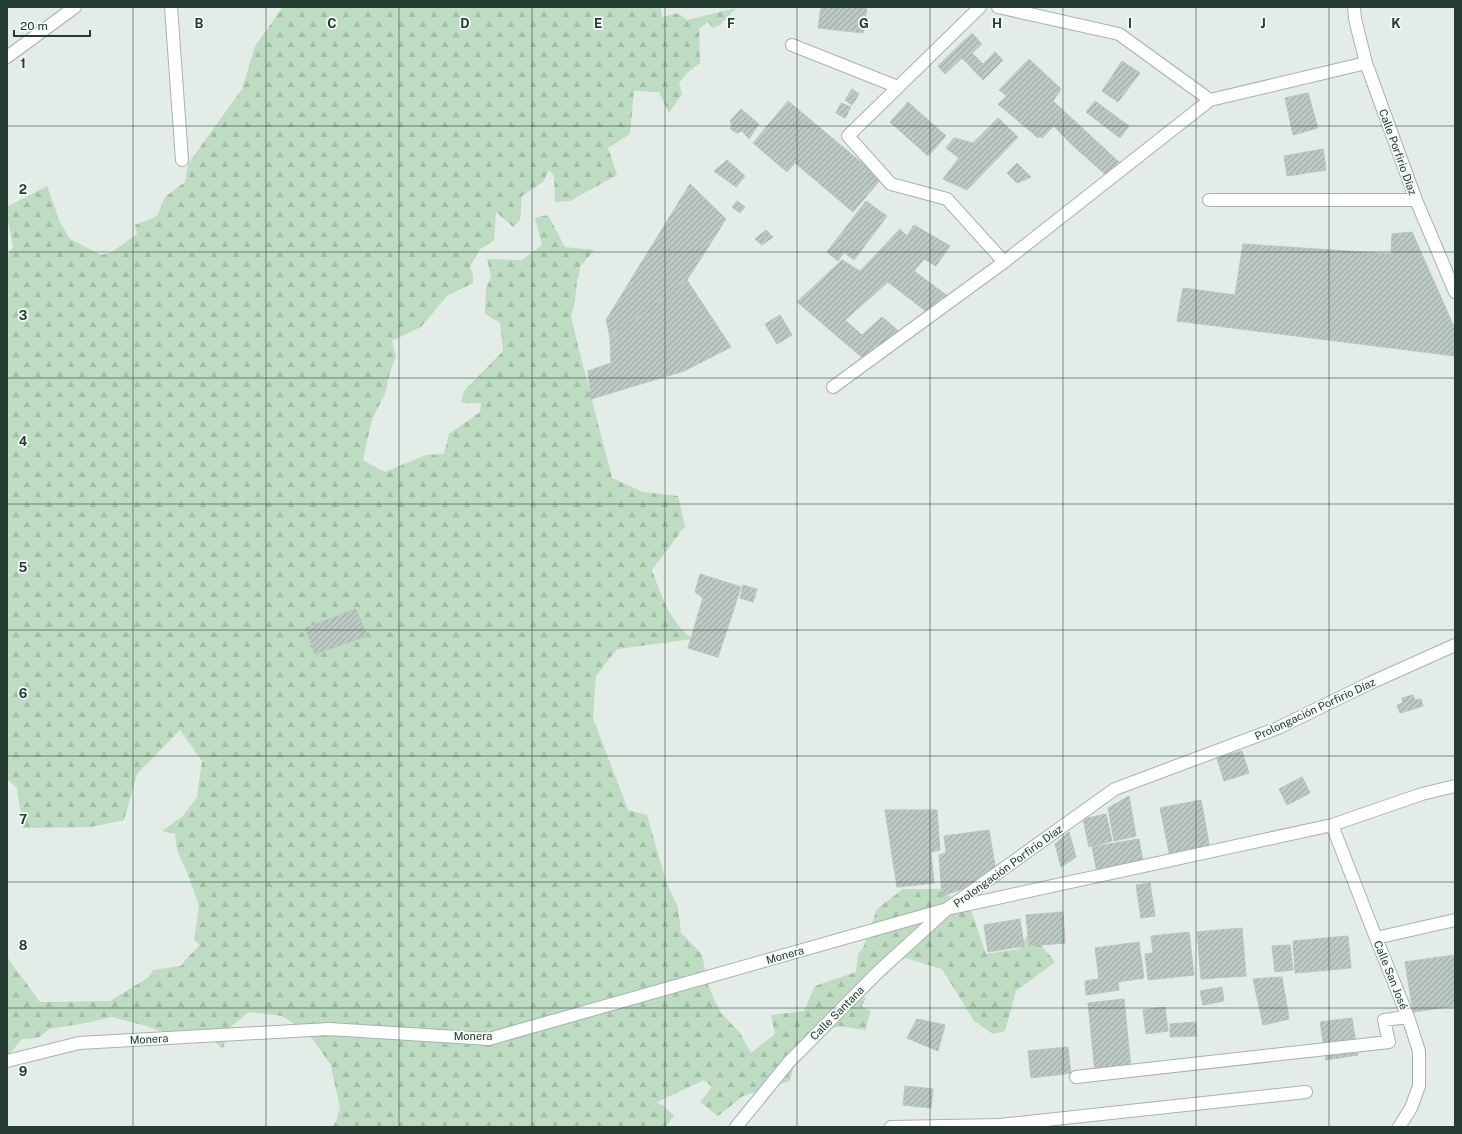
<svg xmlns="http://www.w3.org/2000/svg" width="1462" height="1134" viewBox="0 0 1462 1134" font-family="'Public Sans',sans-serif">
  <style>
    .forest { fill: url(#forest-firs) }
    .building { fill: url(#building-hatch); stroke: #b6c5bd }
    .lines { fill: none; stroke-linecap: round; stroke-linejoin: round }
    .minor-casing { stroke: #a6b4ad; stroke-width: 14 }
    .minor { stroke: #fff; stroke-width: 12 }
    .grid { fill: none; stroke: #243c32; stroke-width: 1; stroke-opacity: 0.55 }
    .labels { text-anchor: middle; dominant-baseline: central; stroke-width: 3.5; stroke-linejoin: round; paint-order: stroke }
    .street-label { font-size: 11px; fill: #243c32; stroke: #f3f9f5 }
    .grid-label { font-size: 13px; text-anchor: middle; font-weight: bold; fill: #243c32; stroke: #f3f9f5; stroke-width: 3.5; stroke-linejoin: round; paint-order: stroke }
  </style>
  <defs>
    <pattern id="forest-firs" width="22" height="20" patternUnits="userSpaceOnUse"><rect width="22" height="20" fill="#bddcc1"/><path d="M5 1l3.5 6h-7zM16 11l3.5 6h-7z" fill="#a2bea6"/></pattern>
    <pattern id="building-hatch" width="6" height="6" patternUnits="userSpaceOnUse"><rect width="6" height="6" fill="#bbc9c2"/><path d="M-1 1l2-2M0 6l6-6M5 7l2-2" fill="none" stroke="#98a49e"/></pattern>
  </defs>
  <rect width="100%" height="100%" fill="#e3ece7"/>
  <path class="forest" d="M283 7H661L662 17 678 13 687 20 736 8 721 24 713 28 708 22 699 29 700 63 687 73 679 83 682 94 669 113 659 92 634 91 630 134 608 148 617 175 570 201 555 202 554 176 549 170 543 182 522 196 520 220 513 227 496 212 494 240 479 250 470 267 473 275V283L447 296 421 327 392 341 396 356 389 375 385 394 372 419 363 460 385 472 426 455 444 454 449 434 480 412 481 403H461L464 391 503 351 500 323 485 314 486 289 491 276 487 259 522 260 542 245 535 218 548 215 565 247 594 250 580 267 579 276 577 279 575 302 571 316 577 342 612 478 643 492 678 496 685 526 652 570C661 595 670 623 693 639L617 649 596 676 593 718 628 810 647 815 667 885 678 907 681 933 702 954 708 985 720 1012 740 1033 751 1053 775 1034 771 1015 804 1011 815 986 856 972 858 954 863 948 877 909 903 889H939L971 910 986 954 1019 949 1030 931 1055 962 1016 991 1005 1031 993 1034 974 1021 942 969 906 958 889 966 887 969 888 975 882 976 875 986 857 988 866 999 861 1006 871 1011 865 1030 840 1026 817 1032 798 1047 790 1081 743 1096 718 1116 700 1102 712 1087 704 1080 657 1102 667 1109 674 1116 665 1127H332L336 1122 340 1107 333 1076 331 1065 308 1033 282 1016 249 1012 228 1029 223 1049 212 1040 176 1036 146 1026 112 1017 91 1022 49 1029 38 1038 22 1039 7 1057V954L9 960 40 1002 110 1001 149 977 153 970 181 966 186 959 200 945 194 940 199 906 187 872 177 850 175 834 162 831 183 816 197 797 202 761 180 730 137 774 124 820 91 827 23 828 17 788 7 779V257L13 247 7 215V207L47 186 60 222 70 239 101 255 112 252 137 234 135 225 157 216 165 197 185 182 188 164 242 89 255 46Z"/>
  <path class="building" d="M821 7H867L863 33 818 28Z
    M972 33 982 44 972 53 983 64 995 52 1003 60 983 80 962 58 945 74 938 66Z
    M1029 59 1061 89 1053 101 1119 162 1106 175 1070 143 1054 126 1042 138 1039 136 1038 138 998 104 1007 96 999 90Z
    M1122 61 1140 73 1118 102 1102 91Z
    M852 89 859 94 852 105 845 100Z
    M1308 93 1318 128 1293 135 1285 98Z
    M788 101 881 179 853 212 795 163 787 172 753 143Z
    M1095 101 1129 126 1120 138 1086 112Z
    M908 102 946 136 928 156 890 122Z
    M841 103 851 107 845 118 836 113Z
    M741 109 759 124 749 139 742 131 737 133 730 129 732 125 730 121Z
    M998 118 1018 137 967 190 943 179 959 158 946 148 954 138 973 143Z
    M1323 149 1326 170 1287 176 1284 156Z
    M727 160 745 176 736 187 714 171Z
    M1017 163 1031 177 1017 183 1007 173Z
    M690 184 726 219 687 280 610 337 606 320Z
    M737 201 745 207 740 213 732 207Z
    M866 201 887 216 854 260 844 252 838 261 827 252Z
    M914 225 950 246 936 266 924 259 914 271 949 297 928 313 888 282 845 320 862 335 882 317 901 333 864 359 797 302 842 260 860 271 900 229 907 236Z
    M766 230 773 237 762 245 755 239Z
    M1412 232 1455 329V356L1177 321 1183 288 1235 295 1243 244 1391 254 1392 234Z
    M687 280 731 347 684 371 591 399 588 371 611 363 610 337Z
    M780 315 792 335 777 344 765 324Z
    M700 574 741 587 718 657 688 648 703 598 695 592Z
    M743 585 757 589 753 602 740 598Z
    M356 609 367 636 315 654 305 628Z
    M1413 695 1415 700 1421 699 1423 706 1400 713 1397 705 1403 703 1402 698Z
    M1242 751 1249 773 1224 781 1217 758Z
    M1302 777 1310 793 1287 805 1279 789Z
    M1129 796 1136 836 1114 841 1108 808Z
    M1201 800 1210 849 1170 857 1160 808Z
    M885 810H937L940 850 931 852 934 883 897 887Z
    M1106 814 1112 841 1089 847 1083 819Z
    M989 830 997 877 942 896 939 855 946 853 944 836Z
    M1069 832 1076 857 1061 867 1055 844Z
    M1139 839 1143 863 1097 872 1092 847Z
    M1150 883 1155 916 1141 918 1136 885Z
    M1063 912 1065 943 1029 946 1026 915Z
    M1020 919 1024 946 988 952 984 925Z
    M1242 928 1246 976 1201 979 1197 932Z
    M1189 932 1194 975 1148 980 1145 954 1153 953 1151 936Z
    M1348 936 1351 968 1295 973 1293 941Z
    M1139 942 1144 978 1118 982 1119 990 1086 995 1085 981 1099 979 1095 948Z
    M1290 945 1293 970 1275 972 1272 946Z
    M1455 955V1006L1413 1012 1405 962Z
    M1282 977 1289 1019 1263 1025 1253 979Z
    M1222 987 1224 1001 1203 1005 1200 991Z
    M1124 999 1131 1069 1095 1073 1088 1003Z
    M1165 1007 1168 1031 1146 1034 1143 1010Z
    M1352 1018 1358 1055 1326 1060 1320 1022Z
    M917 1019 945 1025 938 1051 907 1038Z
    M1196 1022 1197 1036 1170 1037V1024Z
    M1068 1047 1071 1073 1031 1078 1028 1051Z
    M905 1086 933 1089 931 1108 903 1105Z"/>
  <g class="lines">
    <g class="minor-casing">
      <path id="minor" d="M171 7 182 160
        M980 7 848 136 891 184 947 199 1004 262
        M998 7 1119 34 1210 100
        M1354 7 1355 19 1366 63 1416 200 1455 292
        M792 45 898 87
        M7 57 75 7
        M1209 200H1416
        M833 387 1004 262 1210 100 1366 63
        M1332 825 1376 938 1408 1017 1419 1051V1086L1411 1108 1399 1127
        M1376 938 1455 920
        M7 1061 79 1043 329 1029 489 1039 947 909 1332 825 1422 794 1455 786
        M1076 1077 1389 1042 1384 1020 1408 1017
        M736 1127 789 1062 879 971 947 909 1115 789 1278 728 1368 684 1455 645
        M891 1127 999 1125 1306 1092"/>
    </g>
    <use href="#minor" class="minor"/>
  </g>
  <path class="grid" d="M133 7V1127M266 7V1127M399 7V1127M532 7V1127M665 7V1127M797 7V1127M930 7V1127M1063 7V1127M1196 7V1127M1329 7V1127M7 126H1455M7 252H1455M7 378H1455M7 504H1455M7 630H1455M7 756H1455M7 882H1455M7 1008H1455"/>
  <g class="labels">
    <g class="street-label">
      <text transform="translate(1398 152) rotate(70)">Calle Porfirio Díaz</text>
      <text transform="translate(1315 709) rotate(-25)">Prolongación Porfirio Díaz</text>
      <text transform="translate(1008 866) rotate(-36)">Prolongación Porfirio Díaz</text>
      <text transform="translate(785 955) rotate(-16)">Monera</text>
      <text transform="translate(1391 975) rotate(68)">Calle San José</text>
      <text transform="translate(837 1013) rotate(-45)">Calle Santana</text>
      <text x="473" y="1036">Monera</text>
      <text transform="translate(149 1039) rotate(-3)">Monera</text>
    </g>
  </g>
  <g class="grid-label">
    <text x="199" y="28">B</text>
    <text x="332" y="28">C</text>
    <text x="465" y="28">D</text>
    <text x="598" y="28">E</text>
    <text x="731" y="28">F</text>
    <text x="864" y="28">G</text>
    <text x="997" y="28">H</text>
    <text x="1130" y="28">I</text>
    <text x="1263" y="28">J</text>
    <text x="1396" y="28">K</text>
    <text x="23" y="68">1</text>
    <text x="23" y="194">2</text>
    <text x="23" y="320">3</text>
    <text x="23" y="446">4</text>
    <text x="23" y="572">5</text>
    <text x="23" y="698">6</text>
    <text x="23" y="824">7</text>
    <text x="23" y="950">8</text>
    <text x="23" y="1076">9</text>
  </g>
  <rect width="1462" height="1134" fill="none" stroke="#243c32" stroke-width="16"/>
  <path d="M14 30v6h76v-6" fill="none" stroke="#243c32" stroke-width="2"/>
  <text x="20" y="30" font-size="12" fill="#243c32" stroke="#f3f9f5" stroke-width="3" paint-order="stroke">20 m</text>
</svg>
